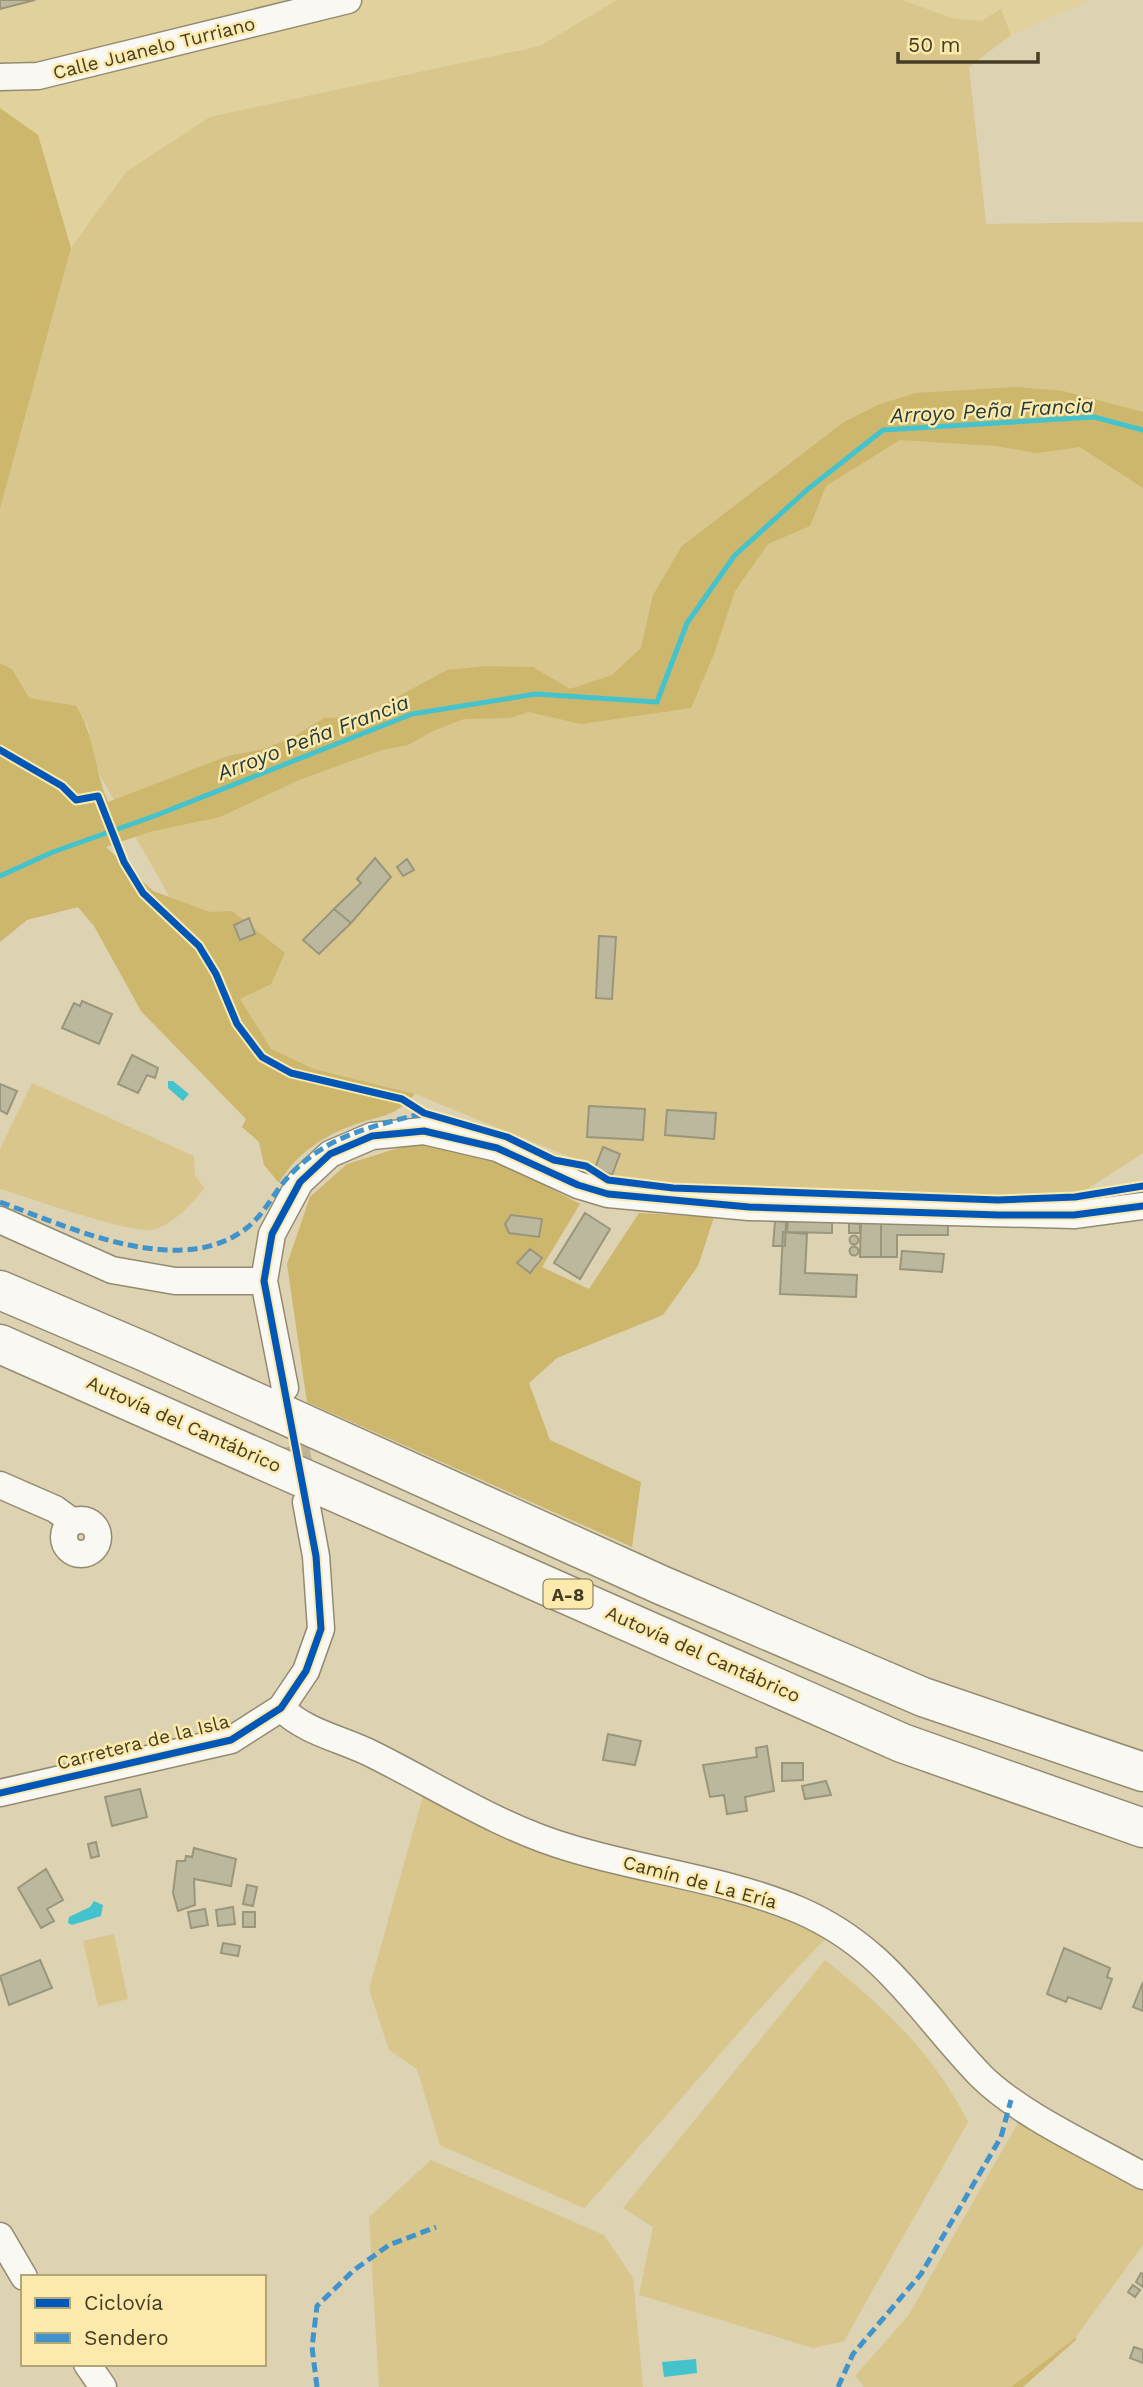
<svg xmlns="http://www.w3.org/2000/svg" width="1143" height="2387" viewBox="0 0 1143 2387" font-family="'Work Sans',sans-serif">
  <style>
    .built { fill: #e1d19c }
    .green { fill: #d8c68c }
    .forest { fill: #ccb76d }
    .water { fill: #44c3cd }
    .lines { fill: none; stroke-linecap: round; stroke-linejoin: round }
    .stream { stroke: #44c3cd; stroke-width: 5 }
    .building { fill: #bcb89e; stroke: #9a967c; stroke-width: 2 }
    .minor-tunnel { stroke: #beb495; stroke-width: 26; stroke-dasharray: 26 13; stroke-linecap: butt }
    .minor-casing { stroke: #938b71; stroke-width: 29 }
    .highway-casing { stroke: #938b71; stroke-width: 41 }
    .minor { stroke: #faf8f3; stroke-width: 26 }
    .highway { stroke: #faf8f3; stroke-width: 38 }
    .quiet { stroke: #4093cb; stroke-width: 5; stroke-dasharray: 10 5; stroke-linecap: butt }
    .cycleway-casing { stroke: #fceaac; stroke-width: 11 }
    .cycleway { stroke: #0057b8; stroke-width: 7 }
    .labels { text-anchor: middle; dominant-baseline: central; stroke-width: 5; stroke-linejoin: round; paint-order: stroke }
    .shield { fill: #fceaac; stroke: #7b714d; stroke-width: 2 }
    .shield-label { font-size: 18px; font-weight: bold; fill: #443d24 }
    .street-label { font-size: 19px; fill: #443d24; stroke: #fceaac }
    .water-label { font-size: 21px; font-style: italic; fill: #233b41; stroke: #fceaac }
  </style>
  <rect width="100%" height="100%" fill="#ddd2b1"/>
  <path class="built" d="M0 0H617L540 46 210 117 126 172 71 248 0 190Z
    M902 0H1090L1011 35 1001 9 981 21 955 20Z"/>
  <path class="green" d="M617 0H902L955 19 981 21 1001 9 1011 35 969 67 986 224 1143 222V1153L1075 1197 998 1200 673 1188 608 1180 587 1164 415 1094 314 1069 271 1049 179 913 96 768 87 724 28 698 12 669 0 663V509L71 248 126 172 210 117 540 46Z
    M32 1083 194 1156 195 1175 204 1188C194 1203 173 1224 155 1229 133 1236 29 1197 0 1189V1149Z
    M423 1796C533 1862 666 1883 790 1915L827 1937C742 2024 666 2119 584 2208L440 2145 417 2069 389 2050 369 1989Z
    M114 1934 128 1999 98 2006 83 1941Z
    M825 1960C883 2006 934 2054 968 2122L844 2341 813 2348 639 2295 653 2227 623 2208Z
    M1019 2121 1143 2191V2245L1075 2338 1011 2387H864L855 2376 908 2316Z
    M431 2160 604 2235 633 2278 643 2387H379L369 2217Z"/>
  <path class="forest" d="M0 108 38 135 71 248 0 509Z
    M1015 387 1063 391 1143 412V488L1080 447 1037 453 995 446 900 440 826 486 810 526 768 544 735 591 714 654 691 708 581 724 529 712 509 718 464 719 435 730 408 745 382 750 299 780 220 817 149 832 106 847 153 891 210 912 232 911 285 953 271 984 240 999 271 1049 314 1069 415 1094C394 1117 386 1114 359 1123 325 1135 297 1152 279 1183L264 1165 259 1142 242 1127 246 1119 141 1011 94 926 78 907 27 920 0 942V663L12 669 29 698 76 706C95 735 94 771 108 802L228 756 264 749 293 737 324 718 348 717 373 710 447 670 486 666 533 667 570 689 612 675 641 648 653 595 682 546 844 422 880 404 916 393Z
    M421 1141 491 1157 580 1204 542 1267 589 1289 639 1213 714 1217 698 1266 663 1315 557 1358 529 1383 550 1440 641 1482 632 1547 307 1402 287 1264 310 1197 347 1164Z
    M1075 2338 1077 2339 1023 2387H1011Z"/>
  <path class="water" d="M168 1081H173L189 1094 183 1101 168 1088Z
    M94 1901 103 1905 101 1916 72 1925 68 1923 69 1917 90 1907Z
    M696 2359 697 2373 664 2377 662 2362Z"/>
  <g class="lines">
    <path class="stream" d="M0 876 53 852 157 815 412 714 536 694 657 702 687 623 735 555 808 489 883 430 1094 417 1143 430"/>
  </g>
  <path class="building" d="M0 0H35L0 9Z
    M375 858 391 877 351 923 334 909 361 883 357 879Z
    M407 859 414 870 403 876 397 867Z
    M334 909 351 923 319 954 303 940Z
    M249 918 255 934 240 940 234 925Z
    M599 936 616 937 612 999 596 998Z
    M82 1001 112 1014 99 1044 62 1028 74 1003 80 1006Z
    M132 1055 158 1068 155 1078 147 1075 138 1093 118 1084Z
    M0 1084 17 1091 7 1114 0 1110Z
    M589 1106 645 1109 643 1140 587 1137Z
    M667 1110 716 1113 714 1139 665 1135Z
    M603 1147 620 1154 612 1175 595 1168Z
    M585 1213 610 1229 580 1279 554 1263Z
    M511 1215 542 1219 539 1237 509 1233 505 1224Z
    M788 1217 832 1218V1233L787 1232Z
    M775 1221 786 1222 785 1246H773Z
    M861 1221H881V1257H860Z
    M881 1221 948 1222V1235H897V1257H881Z
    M849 1223 860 1224V1233H849Z
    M783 1232 807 1234 805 1273 857 1275 856 1297 780 1294Z
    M849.5 1240a4.5 4.5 0 1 1 9 0a4.5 4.5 0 1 1-9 0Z
    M849.5 1251a4.5 4.5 0 1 1 9 0a4.5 4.5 0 1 1-9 0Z
    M530 1249 542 1258 530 1273 517 1263Z
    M902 1251 944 1254 942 1272 900 1269Z
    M608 1734 641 1741 635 1765 603 1760Z
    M767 1746 774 1791 745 1797 747 1811 727 1814 724 1795 710 1797 703 1765 757 1757 756 1748Z
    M782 1763H803V1780L782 1781Z
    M826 1781 831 1795 805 1799 802 1786Z
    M140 1789 147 1817 112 1826 105 1797Z
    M96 1842 99 1856 91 1858 88 1844Z
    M194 1848 236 1859 231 1886 194 1879 195 1905 178 1911 173 1893 177 1861H185L186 1856 192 1857Z
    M46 1869 63 1900 47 1909 54 1921 41 1928 18 1888Z
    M247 1885 257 1887 253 1906 243 1904Z
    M233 1907 235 1924 218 1926 216 1910Z
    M205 1909 208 1925 191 1928 188 1912Z
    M243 1912H255V1927H243Z
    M223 1943 240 1946 238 1956 221 1953Z
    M1064 1948 1110 1968 1107 1977 1112 1979 1101 2009 1068 1997 1066 2002 1047 1994Z
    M40 1960 52 1988 9 2005 0 1976Z
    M1143 1982V2011L1133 2007Z
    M1141 2273 1143 2274V2287L1136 2282Z
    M1133 2285 1140 2290 1135 2297 1128 2292Z
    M1134 2347 1143 2350V2363L1130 2358Z"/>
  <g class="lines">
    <path class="minor-tunnel" d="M289 1407 304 1490"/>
    <g class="minor-casing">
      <path id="minor" d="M0 77 38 76 348 0
        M0 1220 112 1270 175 1281H264
        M285 1388 264 1281 272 1234 300 1182 330 1154 372 1136 424 1131 497 1148 578 1185 608 1194 749 1207 1074 1215 1143 1206
        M0 1485 55 1509 73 1522
        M64 1537a17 17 0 1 1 34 0a17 17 0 1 1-34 0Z
        M281 1708C306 1733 343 1739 374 1755 440 1788 499 1827 570 1848 645 1871 726 1879 799 1910 887 1948 919 2012 981 2076 1020 2115 1094 2148 1143 2176
        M0 1793 231 1740 281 1708 306 1671 321 1629 316 1556 306 1502
        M0 2236 24 2277
        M87 2364 103 2387"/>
    </g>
    <g class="highway-casing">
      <path id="highway" d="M0 1290 143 1351 661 1585 923 1697 1143 1772
        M0 1344 902 1743 1143 1828"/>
    </g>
    <use href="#minor" class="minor"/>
    <use href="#highway" class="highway"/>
    <path class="quiet" d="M0 1202C69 1227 181 1281 248 1227 266 1212 275 1190 291 1174 328 1135 374 1126 424 1113
      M317 2387 312 2347 317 2306 354 2270 389 2245 436 2227
      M838 2387 853 2354 921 2274 1001 2137 1011 2100"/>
    <g class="cycleway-casing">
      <path id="cycleway" d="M0 750 62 786 76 800 98 796 124 862 143 893 199 946 216 974 237 1024 262 1057 291 1073 402 1099 424 1113 507 1137 554 1160 586 1166 608 1180 673 1188 998 1200 1075 1197 1143 1186
        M0 1793 231 1740 281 1708 306 1671 321 1629 316 1556 264 1281 272 1234 300 1182 330 1154 372 1136 424 1131 497 1148 578 1185 608 1194 749 1207 999 1215H1074L1143 1206"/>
    </g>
    <use href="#cycleway" class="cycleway"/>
  </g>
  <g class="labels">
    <rect class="shield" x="543.5" y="1579.5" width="49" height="29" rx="5"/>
    <g class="shield-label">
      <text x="568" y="1594">A-8</text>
    </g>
    <g class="street-label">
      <text transform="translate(154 48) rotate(-14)">Calle Juanelo Turriano</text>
      <text transform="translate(184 1424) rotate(24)">Autovía del Cantábrico</text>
      <text transform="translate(703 1654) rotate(24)">Autovía del Cantábrico</text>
      <text transform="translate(143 1742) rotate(-14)">Carretera de la Isla</text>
      <text transform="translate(700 1882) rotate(15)">Camín de La Ería</text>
    </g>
    <g class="water-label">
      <text transform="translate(992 410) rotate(-3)">Arroyo Peña Francia</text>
      <text transform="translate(313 737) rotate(-21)">Arroyo Peña Francia</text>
    </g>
  </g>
  <rect x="21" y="2275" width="245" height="91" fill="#fceaac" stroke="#b2a576" stroke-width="2"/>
  <rect x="35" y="2298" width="35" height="10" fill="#0057b8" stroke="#b2a576" stroke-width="2"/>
  <text x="84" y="2310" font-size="21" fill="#443d24">Ciclovía</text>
  <rect x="35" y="2333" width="35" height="10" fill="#4093cb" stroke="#b2a576" stroke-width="2"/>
  <text x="84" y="2345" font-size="21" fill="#443d24">Sendero</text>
  <path d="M898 52v10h140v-10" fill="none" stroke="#443d24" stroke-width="3.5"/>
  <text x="908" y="52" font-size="21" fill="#443d24" stroke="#fceaac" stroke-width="5" paint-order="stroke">50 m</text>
</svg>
